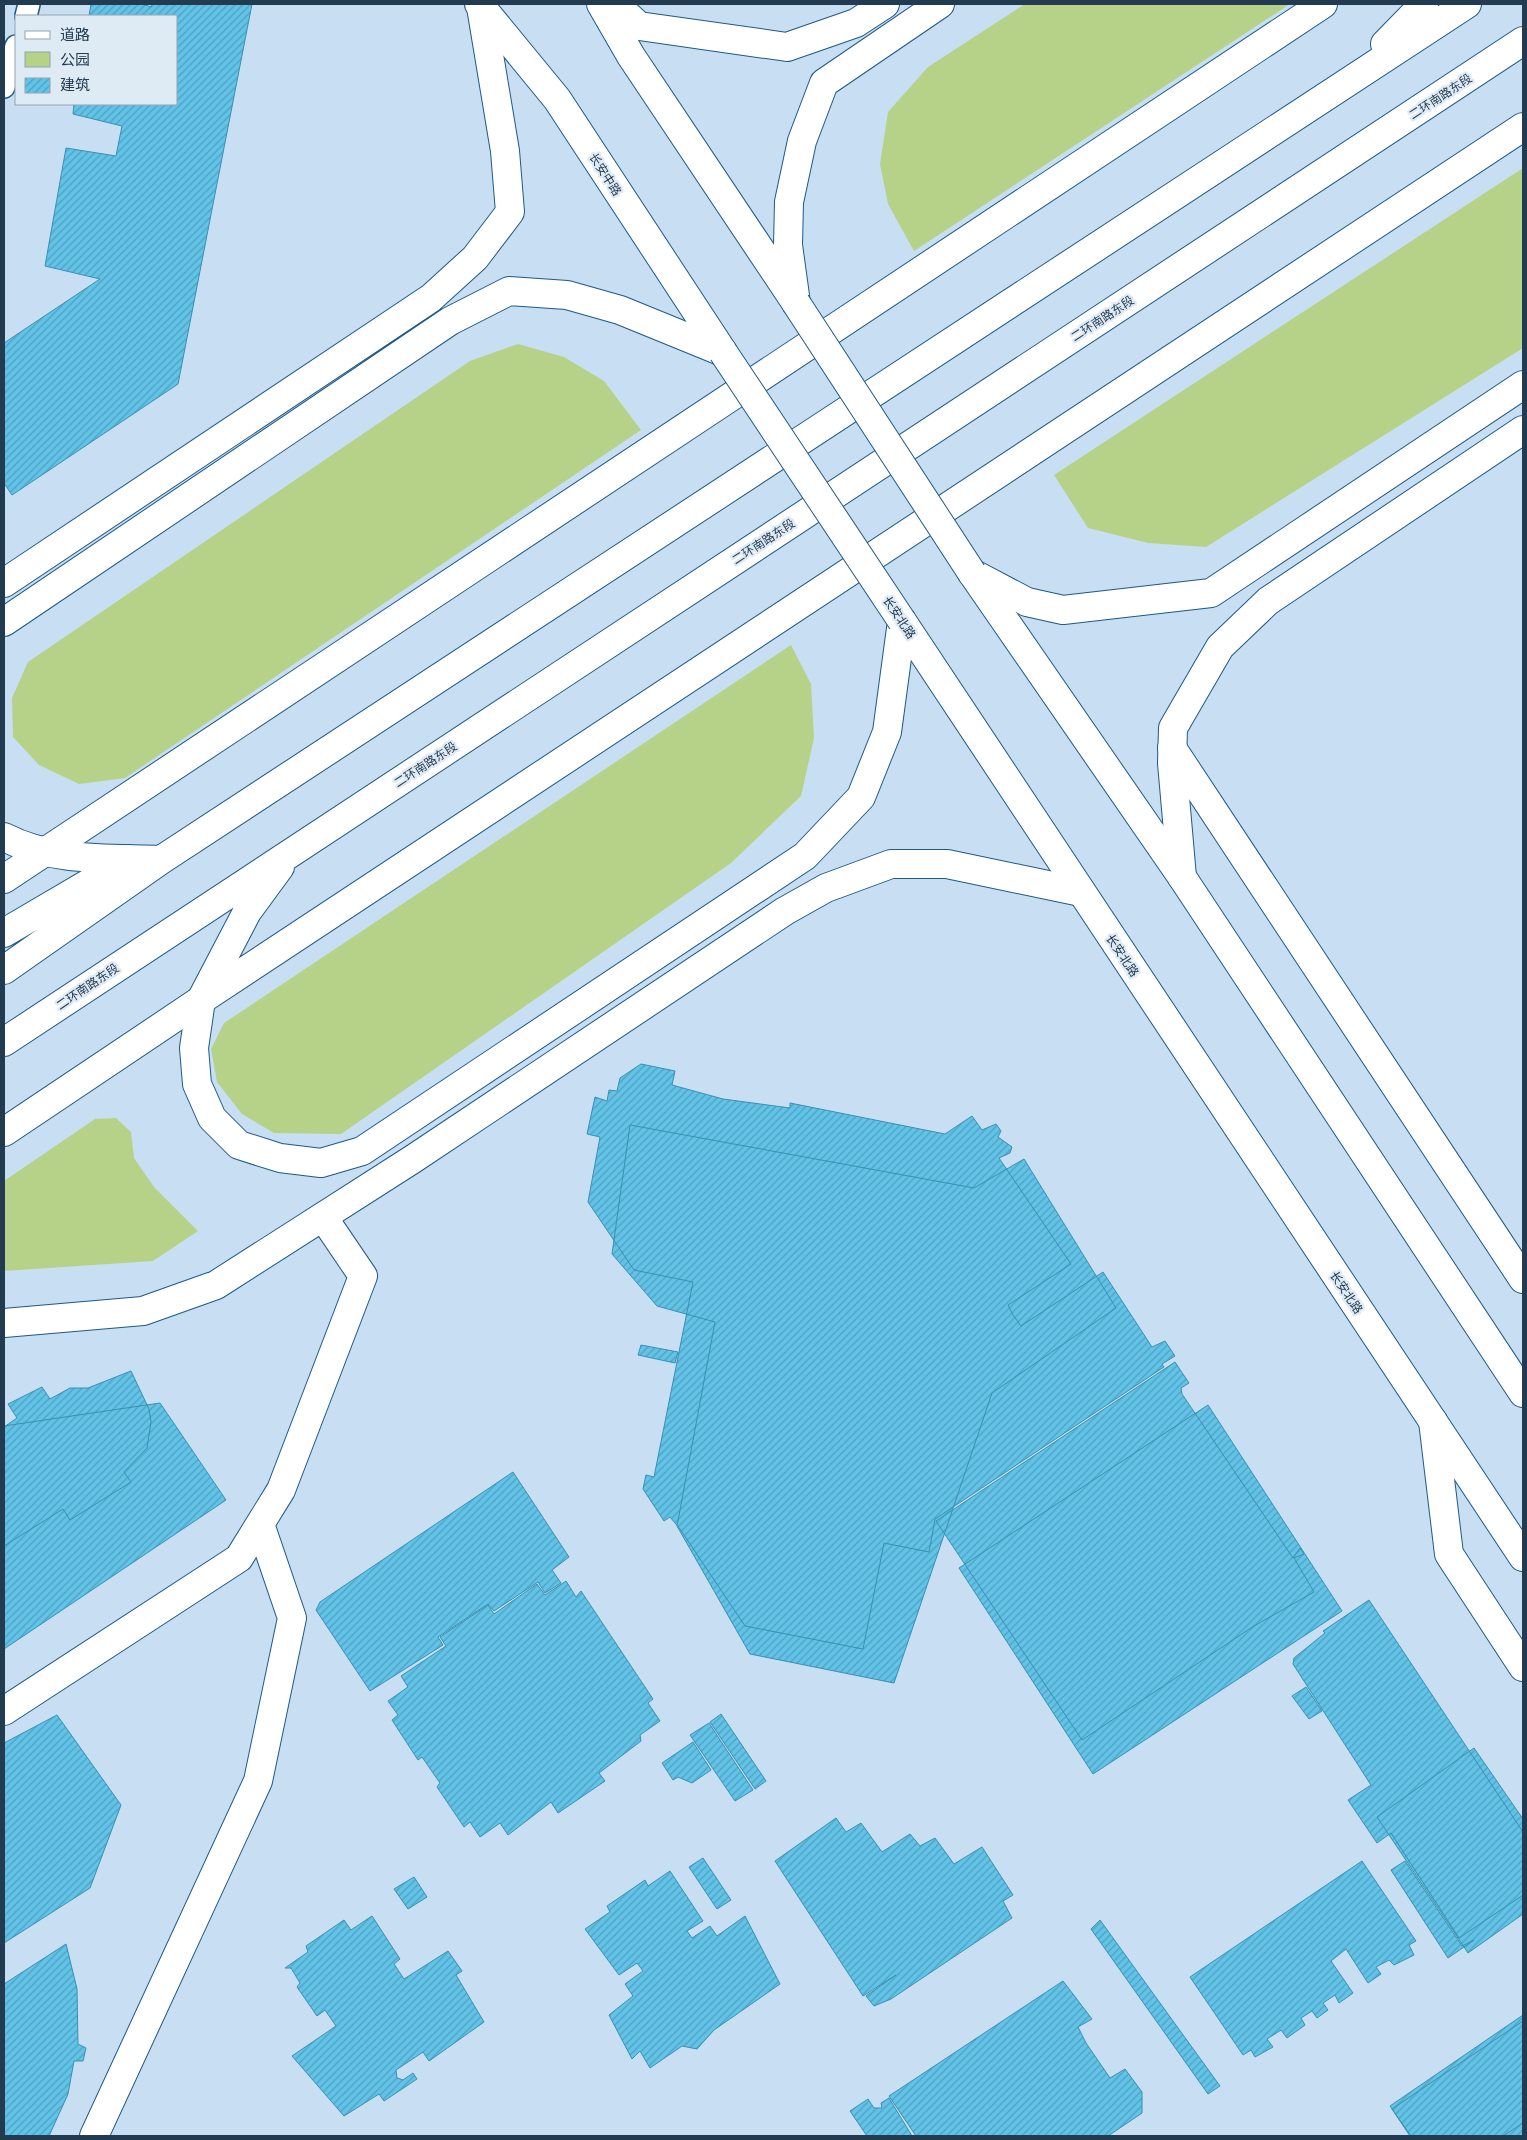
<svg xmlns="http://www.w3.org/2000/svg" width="1527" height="2140" viewBox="0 0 1527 2140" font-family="Literata,'Noto Sans SC',serif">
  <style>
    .green { fill: #b6d289 }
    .building { fill: url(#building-hatch); stroke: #3990b1 }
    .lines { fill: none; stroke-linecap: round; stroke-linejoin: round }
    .lane-casing { stroke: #1e5986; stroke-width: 24 }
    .street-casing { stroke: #1e5986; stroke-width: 30 }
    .secondary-casing { stroke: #1e5986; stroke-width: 30 }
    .primary-casing { stroke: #1e5986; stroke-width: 30 }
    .highway-casing { stroke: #1e5986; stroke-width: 30 }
    .lane { stroke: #fff; stroke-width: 21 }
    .street { stroke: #fff; stroke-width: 28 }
    .secondary { stroke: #fff; stroke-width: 28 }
    .primary { stroke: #fff; stroke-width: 28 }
    .highway { stroke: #fff; stroke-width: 28 }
    .primary-bridge-casing { stroke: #1e5986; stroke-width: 30; stroke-linecap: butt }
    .primary-bridge { stroke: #fff; stroke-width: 28 }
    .labels { text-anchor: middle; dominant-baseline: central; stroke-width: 4.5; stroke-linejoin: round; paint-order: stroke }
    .street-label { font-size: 12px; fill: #233b50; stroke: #deeaf4 }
  </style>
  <defs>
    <pattern id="building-hatch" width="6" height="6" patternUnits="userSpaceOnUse" patternTransform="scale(1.25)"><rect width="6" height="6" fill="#61c3e8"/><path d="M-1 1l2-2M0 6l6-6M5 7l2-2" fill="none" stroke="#50a0be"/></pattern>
  </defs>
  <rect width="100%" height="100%" fill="#c7def3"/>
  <path class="green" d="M1025 4H1290L914 251 888 204 880 164 888 112 928 67Z
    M1523 168V348L1206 547 1148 543 1088 528 1054 475Z
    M518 344 564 357 604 381 641 430 125 778 79 784 39 765 13 737 12 698 28 662 470 361Z
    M791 645 811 684 814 738 801 796 731 863 341 1134 274 1133 242 1114 217 1082 211 1049 224 1023Z
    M116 1118 131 1132 134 1158 154 1187 198 1231 153 1261 4 1271V1181L95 1119Z"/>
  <path class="building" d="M91 4H141L152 7 151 4H252L178 384 12 495 4 483V343L100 279 45 266 66 148 116 156 122 126 73 114 74 104H176V16H89Z
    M641 1064 675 1071 672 1085 723 1099 790 1108V1103L945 1134 972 1116 982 1130 996 1124 1001 1131 998 1137 1012 1147 1010 1153 999 1158 1071 1264 1008 1305 1013 1315 1021 1326 1103 1272 1152 1347 1165 1341 1175 1356 1162 1364 1164 1367 935 1519 929 1552 884 1543 863 1649 745 1626 680 1529 670 1517 664 1521 643 1489 646 1475 654 1477 693 1282 634 1270 588 1202 600 1137 587 1134 595 1097 607 1101 609 1090 617 1091 620 1078Z
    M630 1125 974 1188 1024 1159 1116 1308 992 1393 894 1683 750 1654 677 1526 715 1322 657 1306 612 1254Z
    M641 1345 678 1352 675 1363 638 1355Z
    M1175 1362 1189 1383 1181 1388 1182 1394 1293 1558 1300 1548 1304 1554 1294 1558 1314 1592 1254 1626 1082 1740 936 1521Z
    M131 1371 149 1409 151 1422 147 1448 124 1472 131 1482 70 1520 63 1509 4 1546V1427L17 1418 8 1404 42 1387 50 1399 70 1388H88Z
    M160 1403 226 1500 4 1649V1426Z
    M1208 1405 1342 1611 1093 1774 959 1568Z
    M513 1472 569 1557 552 1570 561 1583 545 1593 538 1582 494 1611 488 1604 438 1637 443 1645 370 1691 316 1610 320 1602Z
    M566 1581 576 1597 581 1591 653 1699 648 1703 660 1721 640 1735 641 1741 599 1773 605 1781 558 1813 551 1802 508 1835 500 1823 480 1837 470 1822 464 1827 437 1787 440 1783 422 1757 418 1760 392 1720 398 1715 388 1701 408 1687 401 1676 446 1646 440 1637 488 1605 494 1614 537 1584 545 1595Z
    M1369 1600 1523 1832V1895L1459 1938 1391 1833 1377 1843 1348 1800 1371 1785 1293 1664 1294 1658 1325 1633 1323 1631Z
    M1306 1687 1322 1711 1309 1719 1292 1696Z
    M721 1714 766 1781 755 1789 710 1722Z
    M57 1715 121 1805 90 1888 4 1943V1743Z
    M709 1723 753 1790 735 1801 690 1735Z
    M693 1742 711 1770 692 1783 678 1777 673 1780 662 1763Z
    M1474 1748 1523 1819V1914L1468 1953 1377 1817Z
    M836 1818 846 1832 861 1823 882 1852 910 1834 920 1846 935 1838 954 1864 982 1847 1013 1895 1003 1901 1012 1918 891 1999 874 2006 866 1996 896 1975 863 1996 775 1861Z
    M703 1858 731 1900 717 1909 689 1867Z
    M1362 1861 1416 1941 1409 1945 1414 1955 1394 1965 1389 1960 1376 1967 1381 1974 1368 1983 1346 1949 1331 1961 1353 1993 1339 2003 1335 1995 1323 2003 1328 2010 1317 2018 1312 2011 1301 2018 1305 2025 1287 2038 1281 2030 1267 2039 1273 2047 1255 2057 1251 2050 1243 2055 1190 1977Z
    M1405 1861 1462 1946 1474 1940 1448 1958 1391 1870Z
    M670 1871 703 1921 687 1931 692 1938 710 1926 717 1936 745 1916 780 1984 714 2030 697 2049 682 2046 650 2068 640 2051 632 2059 609 2015 633 1996 625 1984 643 1971 637 1963 619 1975 585 1929 610 1912 607 1906 645 1880 648 1886Z
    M414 1877 427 1897 408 1909 394 1889Z
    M372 1916 400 1959 394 1964 404 1979 448 1951 462 1971 456 1975 484 2022 429 2061 423 2052 396 2070 397 2078 403 2080 413 2073 417 2079 384 2101 379 2094 344 2116 292 2056 336 2026 325 2010 317 2016 297 1987 300 1983 291 1968H285L308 1952 306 1946 344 1920 351 1930Z
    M1100 1920 1220 2086 1208 2094 1091 1929Z
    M66 1944 77 1989 78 2044 86 2048 83 2061H74L68 2094 49 2136H4V1984Z
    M1063 1981 1092 2019 1078 2027 1086 2043 1110 2078 1125 2069 1142 2092V2113L1108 2136H916L889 2096Z
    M1523 2015V2136H1410L1390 2106Z
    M1523 2021V2123L1503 2136H1411L1392 2109Z
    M889 2098 912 2136H867L850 2111 868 2099 874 2108H882L881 2103Z"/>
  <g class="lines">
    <g class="lane-casing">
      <path id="lane" d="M26 16 29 4
        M4 87 16 46"/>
    </g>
    <g class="street-casing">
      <path id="street" d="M1172 748 1523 1279
        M1433 1421 1449 1554 1523 1667
        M4 1711 239 1558 281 1490 363 1276 323 1217
        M94 2136 258 1781 292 1618 260 1524"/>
    </g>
    <g class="secondary-casing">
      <path id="secondary" d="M4 879 1323 4
        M4 1132 201 1000"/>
    </g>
    <g class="primary-casing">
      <path id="primary" d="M479 4 557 99 723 352
        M601 4 631 56 796 303
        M972 573 1182 877 1523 1393
        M902 621 1523 1557"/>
    </g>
    <g class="highway-casing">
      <path id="highway" d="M615 4 639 26 787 47 856 23 885 4
        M1385 44 1424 4
        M796 303 788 245 789 202 802 141 824 83 940 4
        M972 573 1027 602 1063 610 1211 593 1523 385
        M4 583 431 298 475 258 510 212 505 151 481 7
        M4 622 450 321 509 291 567 295 620 310 723 352
        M4 837C52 862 108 858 161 860
        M280 867 247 912 201 1000 194 1048 197 1084 212 1118 239 1145 280 1158 321 1163 362 1151 805 856 861 797 887 732 902 621
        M1182 877 1172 763 1173 728 1220 647 1268 601 1523 430
        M4 933 130 859
        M4 970 161 860 1467 4
        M201 1000 1523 127
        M4 1042 1523 41
        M4 1323 143 1311 216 1285 413 1159 785 911 826 888 891 864H947L1081 892"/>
    </g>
    <use href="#lane" class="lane"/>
    <use href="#street" class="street"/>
    <use href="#secondary" class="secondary"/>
    <use href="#primary" class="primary"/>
    <use href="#highway" class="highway"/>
    <g class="primary-bridge-casing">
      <path id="primary-bridge" d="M796 303 972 573
        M723 352 902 621"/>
    </g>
    <use href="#primary-bridge" class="primary-bridge"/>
  </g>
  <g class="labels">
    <g class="street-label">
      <text transform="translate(1440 96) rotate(-33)">二环南路东段</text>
      <text transform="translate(606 174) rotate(57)">长安中路</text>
      <text transform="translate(1102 318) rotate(-33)">二环南路东段</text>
      <text transform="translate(763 541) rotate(-33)">二环南路东段</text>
      <text transform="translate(900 617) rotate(56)">长安北路</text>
      <text transform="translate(425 764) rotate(-33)">二环南路东段</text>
      <text transform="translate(1123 955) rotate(56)">长安北路</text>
      <text transform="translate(87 986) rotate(-34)">二环南路东段</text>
      <text transform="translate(1347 1292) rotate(56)">长安北路</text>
    </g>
  </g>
  <rect width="1527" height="2140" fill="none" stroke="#233b50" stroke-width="10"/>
  <rect x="15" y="15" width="162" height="90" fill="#deeaf4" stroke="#93a4b2"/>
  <rect x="25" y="31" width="25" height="8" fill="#ffffff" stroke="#93a4b2"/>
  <text x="60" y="40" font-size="15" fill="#233b50">道路</text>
  <rect x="25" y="52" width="25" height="15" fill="#b6d289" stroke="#93a4b2"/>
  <text x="60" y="65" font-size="15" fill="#233b50">公园</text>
  <rect x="25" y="78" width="25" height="15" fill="url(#building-hatch)" stroke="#93a4b2"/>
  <text x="60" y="90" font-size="15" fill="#233b50">建筑</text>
</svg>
